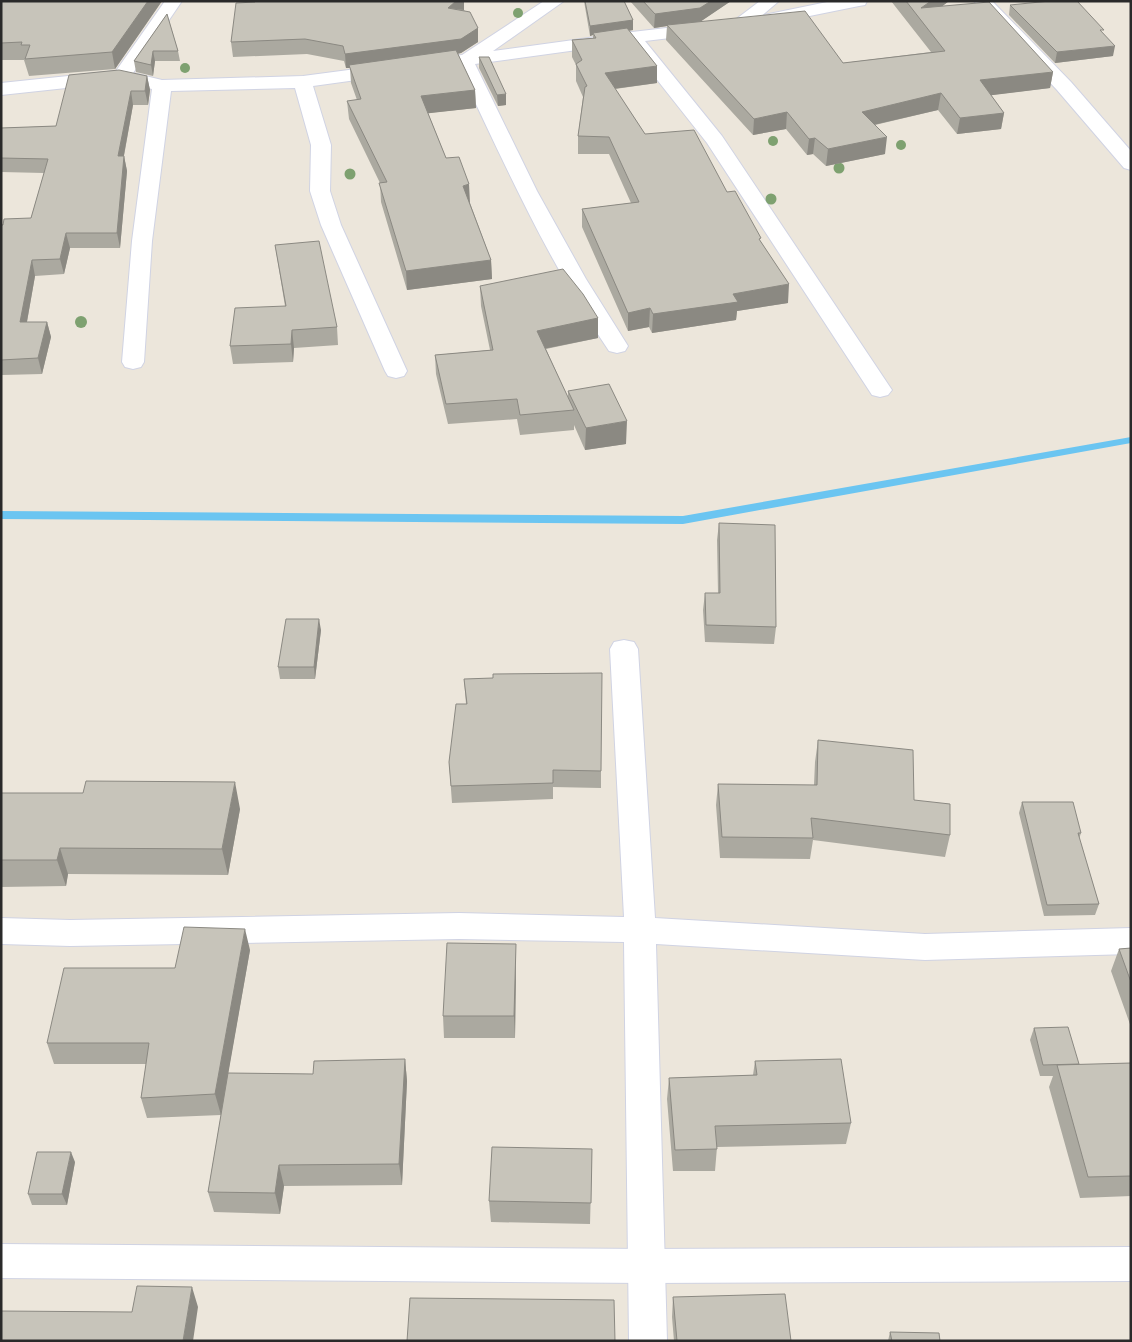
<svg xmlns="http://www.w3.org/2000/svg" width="1132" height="1342" viewBox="0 0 1132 1342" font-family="Barlow,sans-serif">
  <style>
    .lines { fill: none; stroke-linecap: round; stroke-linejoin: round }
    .stream { fill: #6bc5f1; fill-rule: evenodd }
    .street-casing { stroke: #d0d3e3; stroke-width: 2 }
    .secondary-casing { stroke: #d0d3e3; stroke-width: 2 }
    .street { fill: #fff; fill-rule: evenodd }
    .secondary { fill: #fff; fill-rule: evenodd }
    .tree { fill: #7ea170 }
    .wall { fill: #aba9a0 }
    .shaded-wall { fill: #8b8982 }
    .building { fill: #c7c4ba; stroke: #8b8982 }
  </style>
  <rect width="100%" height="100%" fill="#ece6db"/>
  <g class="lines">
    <path class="stream" d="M1131 437V443L683 524 1 519V511L683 516Z"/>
    <g class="street-casing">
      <path id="street" d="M165 1H182L133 73 162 80 303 76 462 55 544 1H564L493 51 632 32 735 20 760 1H779L746 29 645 41 722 136 892 390 888 395 880 397 872 395 707 143 628 43 475 64 537 191 586 279 628 346 625 351 617 353 609 351C548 262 504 163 458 66L313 86 331 145 330 191 341 225 407 371 404 376 396 378 388 376 385 371 321 225 310 191 311 145 295 88 171 91 152 241 144 362 141 367 133 369 125 367 122 362 132 241 152 89 122 82 1 95V83L116 71Z
        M832 1H867L865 5 859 6 770 24 764 23 761 19 764 15Z
        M974 1H992L1071 82 1131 151V170L1124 168 1057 90Z
        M624 640 634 642 638 649 655 918 925 934 1131 928V954L925 960 656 944 667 1341H629L624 942 459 939 70 946 1 944V918L70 920 459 913 624 917 610 649 614 642Z"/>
    </g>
    <g class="secondary-casing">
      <path id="secondary" d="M1 1244 647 1249 1131 1247V1281L647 1283 1 1278Z"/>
    </g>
    <use href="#street" class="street"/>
    <use href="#secondary" class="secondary"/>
  </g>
  <g class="tree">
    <circle cx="518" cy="13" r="5"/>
    <circle cx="185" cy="68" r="5"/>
    <circle cx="773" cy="141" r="5"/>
    <circle cx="901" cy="145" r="5"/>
    <circle cx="839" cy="168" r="5.5"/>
    <circle cx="350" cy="174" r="5.5"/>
    <circle cx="771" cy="199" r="5.5"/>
    <circle cx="81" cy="322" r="6"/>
  </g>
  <path class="wall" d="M1 1H162L115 69 29 76 24 60H1Z
    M255 1H464V10L478 28V42L461 53 458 54 475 90 476 108 428 113 446 158 470 203 491 260 492 279 407 290 381 202 380 183 349 119 347 101 357 100 351 83 350 68H346L344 61 307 54 233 57 231 42Z
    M584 1H624L633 20V30L629 31 657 66V83L615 89 645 134 727 192 761 242 788 303 737 311 736 320 652 333 649 327 628 331 582 227V209L631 203 609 154H578V136L583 97 576 81V65L572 57V40L593 38V35L590 36Z
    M630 1H731L701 21 843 63 931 52 891 1H949L942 6 1053 72 1050 88 991 95 1004 113 1001 129 957 134 938 110 875 125 885 154 826 166 813 154 807 155 786 129 753 135 666 40 667 26 654 28Z
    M1010 5 1103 34 1113 56 1055 63 1009 15Z
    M167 14 178 51 180 61H155L153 76 136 72 134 61Z
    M479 57 506 94V105L498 106 479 68Z
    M147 76 150 90 148 105H133L124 156 127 171 120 248H70L64 274 35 276 27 322H47L51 337 42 374 2 375 1 379V225L31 218 44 173 1 172V128L56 126Z
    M275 245 337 327 338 345 294 348 293 362 233 364 230 346 285 306Z
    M480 286 598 318V338L546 349 568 398V391L626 444 585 450 574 425V430L520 435 517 419 448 424 436 374 435 355 490 350 481 306Z
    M719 523 776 627 774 644 705 642 703 610 705 593H718L717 540Z
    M321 630 315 679H280L278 667Z
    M464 679 601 771V788L553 787V799L452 803 449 762 466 704Z
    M818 740 914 800 950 835 945 857 813 840 810 859 720 858 716 805 718 784 814 785 815 762Z
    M1 793 240 809 228 875 68 874 66 886 1 887Z
    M1022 802 1081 833 1079 839 1099 904 1095 915 1044 916 1019 813Z
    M1131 948V1027L1111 971 1119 949Z
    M250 950 228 1073 313 1074 405 1059 407 1081 402 1185 284 1186 280 1214 214 1212 208 1192 221 1115 147 1118 141 1098 146 1064H54L47 1043 175 968Z
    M516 966 515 1038H444L443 1016Z
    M1034 1028 1078 1065 1131 1063V1196L1080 1198 1049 1087 1053 1076H1040L1030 1040Z
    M755 1061 851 1123 846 1144 717 1147 715 1171H673L667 1099 669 1078 753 1075Z
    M592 1149 590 1224 491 1222 489 1201Z
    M75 1162 67 1205H32L28 1194Z
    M673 1297 791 1341H674L672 1317Z
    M890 1332 940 1341H888Z"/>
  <path class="shaded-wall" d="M148 1H162L115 69 112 52Z
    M456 1H464V10L448 8Z
    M711 1H731L700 22 667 25V26L654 28 655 14Z
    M931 1H949L922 22 921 8Z
    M633 20V30L595 35 593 33V35L590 36V26Z
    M478 28V42L461 53 350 68 349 65 350 68H346L345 54Z
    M1115 46 1113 56 1055 63 1057 52Z
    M153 51 155 61 153 76 151 65Z
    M657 66V83L605 90V73Z
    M1053 72 1050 88 977 97 980 80Z
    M147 76 150 90 148 105 145 91Z
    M475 90 476 108 422 114 421 96Z
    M131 91 133 105 121 171 118 156Z
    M941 93 938 110 860 128 862 112Z
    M506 94V105L498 106 497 95Z
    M787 112 786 129 753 135 754 119Z
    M1004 113 1001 129 957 134 960 118Z
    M887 137 885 154 826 166 828 149Z
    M815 138 813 154 807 155 809 139Z
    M124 156 127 171 120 248 117 233Z
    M469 184 470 203 464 204 463 186Z
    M66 233 70 248 64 274 60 259Z
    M32 260 35 276 24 338 20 322Z
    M491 260 492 279 407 290 406 271Z
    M789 284 788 303 737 311 736 320 652 333 653 314 733 294Z
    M650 308 649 327 628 331V313Z
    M598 318V338L538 350 537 331Z
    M47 322 51 337 42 374 38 358Z
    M292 330 294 348 293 362 291 344Z
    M627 421 626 444 585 450 586 428Z
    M319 619 321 630 315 679 314 667Z
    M235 782 240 809 228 875 222 849Z
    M60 848 68 874 66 886 57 860Z
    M245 929 250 950 221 1115 215 1094Z
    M516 944V966L515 1038 514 1016Z
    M405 1059 407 1081 402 1185 399 1164Z
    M71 1152 75 1162 67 1205 62 1194Z
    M279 1165 284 1186 280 1214 275 1193Z
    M192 1287 198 1307 193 1341H183Z"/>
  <path class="building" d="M1 1H148L112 52 25 59 30 45H21L22 42 1 43Z
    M255 1H456L448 8 470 12 478 28 461 39 345 54 343 46 305 39 231 42 236 3 255 2Z
    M585 1H624L633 20 590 26Z
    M643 1H711L700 8 655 14Z
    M906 1H931L921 8 989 2 1053 72 980 80 1004 113 960 118 941 93 862 112 887 137 828 149 815 138 809 139 787 112 754 119 667 25 805 11 843 63 945 51Z
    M1050 1H1077L1104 30H1100L1115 46 1057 52 1010 5Z
    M167 14 178 51H153L151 65 134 61Z
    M627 28 657 66 605 73 645 134 694 130 727 192 735 191 761 238 759 239 789 284 733 294 738 302 653 314 650 308 628 313 582 209 639 202 609 137 578 136 585 87 587 86 576 64 582 60 572 40 596 38 593 33Z
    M456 50 475 90 421 96 446 158 459 157 469 184 463 186 491 260 406 271 379 183 387 182 347 101 361 99 349 65Z
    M479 57H489L506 94 497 95Z
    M119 70 147 76 145 91H131L118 156H124L117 233H66L60 259 32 260 20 322H47L38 358 1 360V225H3L4 219 31 218 48 159 1 158V128L56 126 69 75Z
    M319 241 337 327 292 330 291 344 230 346 235 308 286 306 275 245Z
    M563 269 583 294 598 318 537 331 574 410 520 415 517 399 446 404 435 355 493 350 480 286Z
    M609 384 627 421 586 428 568 391Z
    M719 523 775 525 776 627 706 625 705 593H720Z
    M286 619H319L314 667H278Z
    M602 673 601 771 553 770V783L451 786 449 762 456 704H467L464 679 493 678V674Z
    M818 740 913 750 914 800 950 804V835L811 818 813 838 722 837 718 784 817 785Z
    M86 781 235 782 222 849 60 848 57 860H1V793H83Z
    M1022 802H1073L1081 833H1078L1099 904 1047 905Z
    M184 927 245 929 215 1094 141 1098 149 1043H47L64 968H175Z
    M447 943 516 944 514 1016H443Z
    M1131 948V982L1119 949Z
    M1068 1027 1079 1064 1043 1065 1034 1028Z
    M405 1059 399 1164 279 1165 275 1193 208 1192 228 1073 313 1074 314 1061Z
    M841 1059 851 1123 715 1126 717 1149 675 1150 669 1078 757 1075 755 1061Z
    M1131 1063V1176L1088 1177 1057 1065Z
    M492 1147 592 1149 591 1203 489 1201Z
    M37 1152H71L62 1194H28Z
    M137 1286 192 1287 183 1341H1V1311L132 1312Z
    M785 1294 791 1341H677L673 1297Z
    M410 1298 614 1300 615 1341H407Z
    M890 1332 939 1333 940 1341H892Z"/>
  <rect width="1132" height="1342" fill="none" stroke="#2a2a2a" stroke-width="5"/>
</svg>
